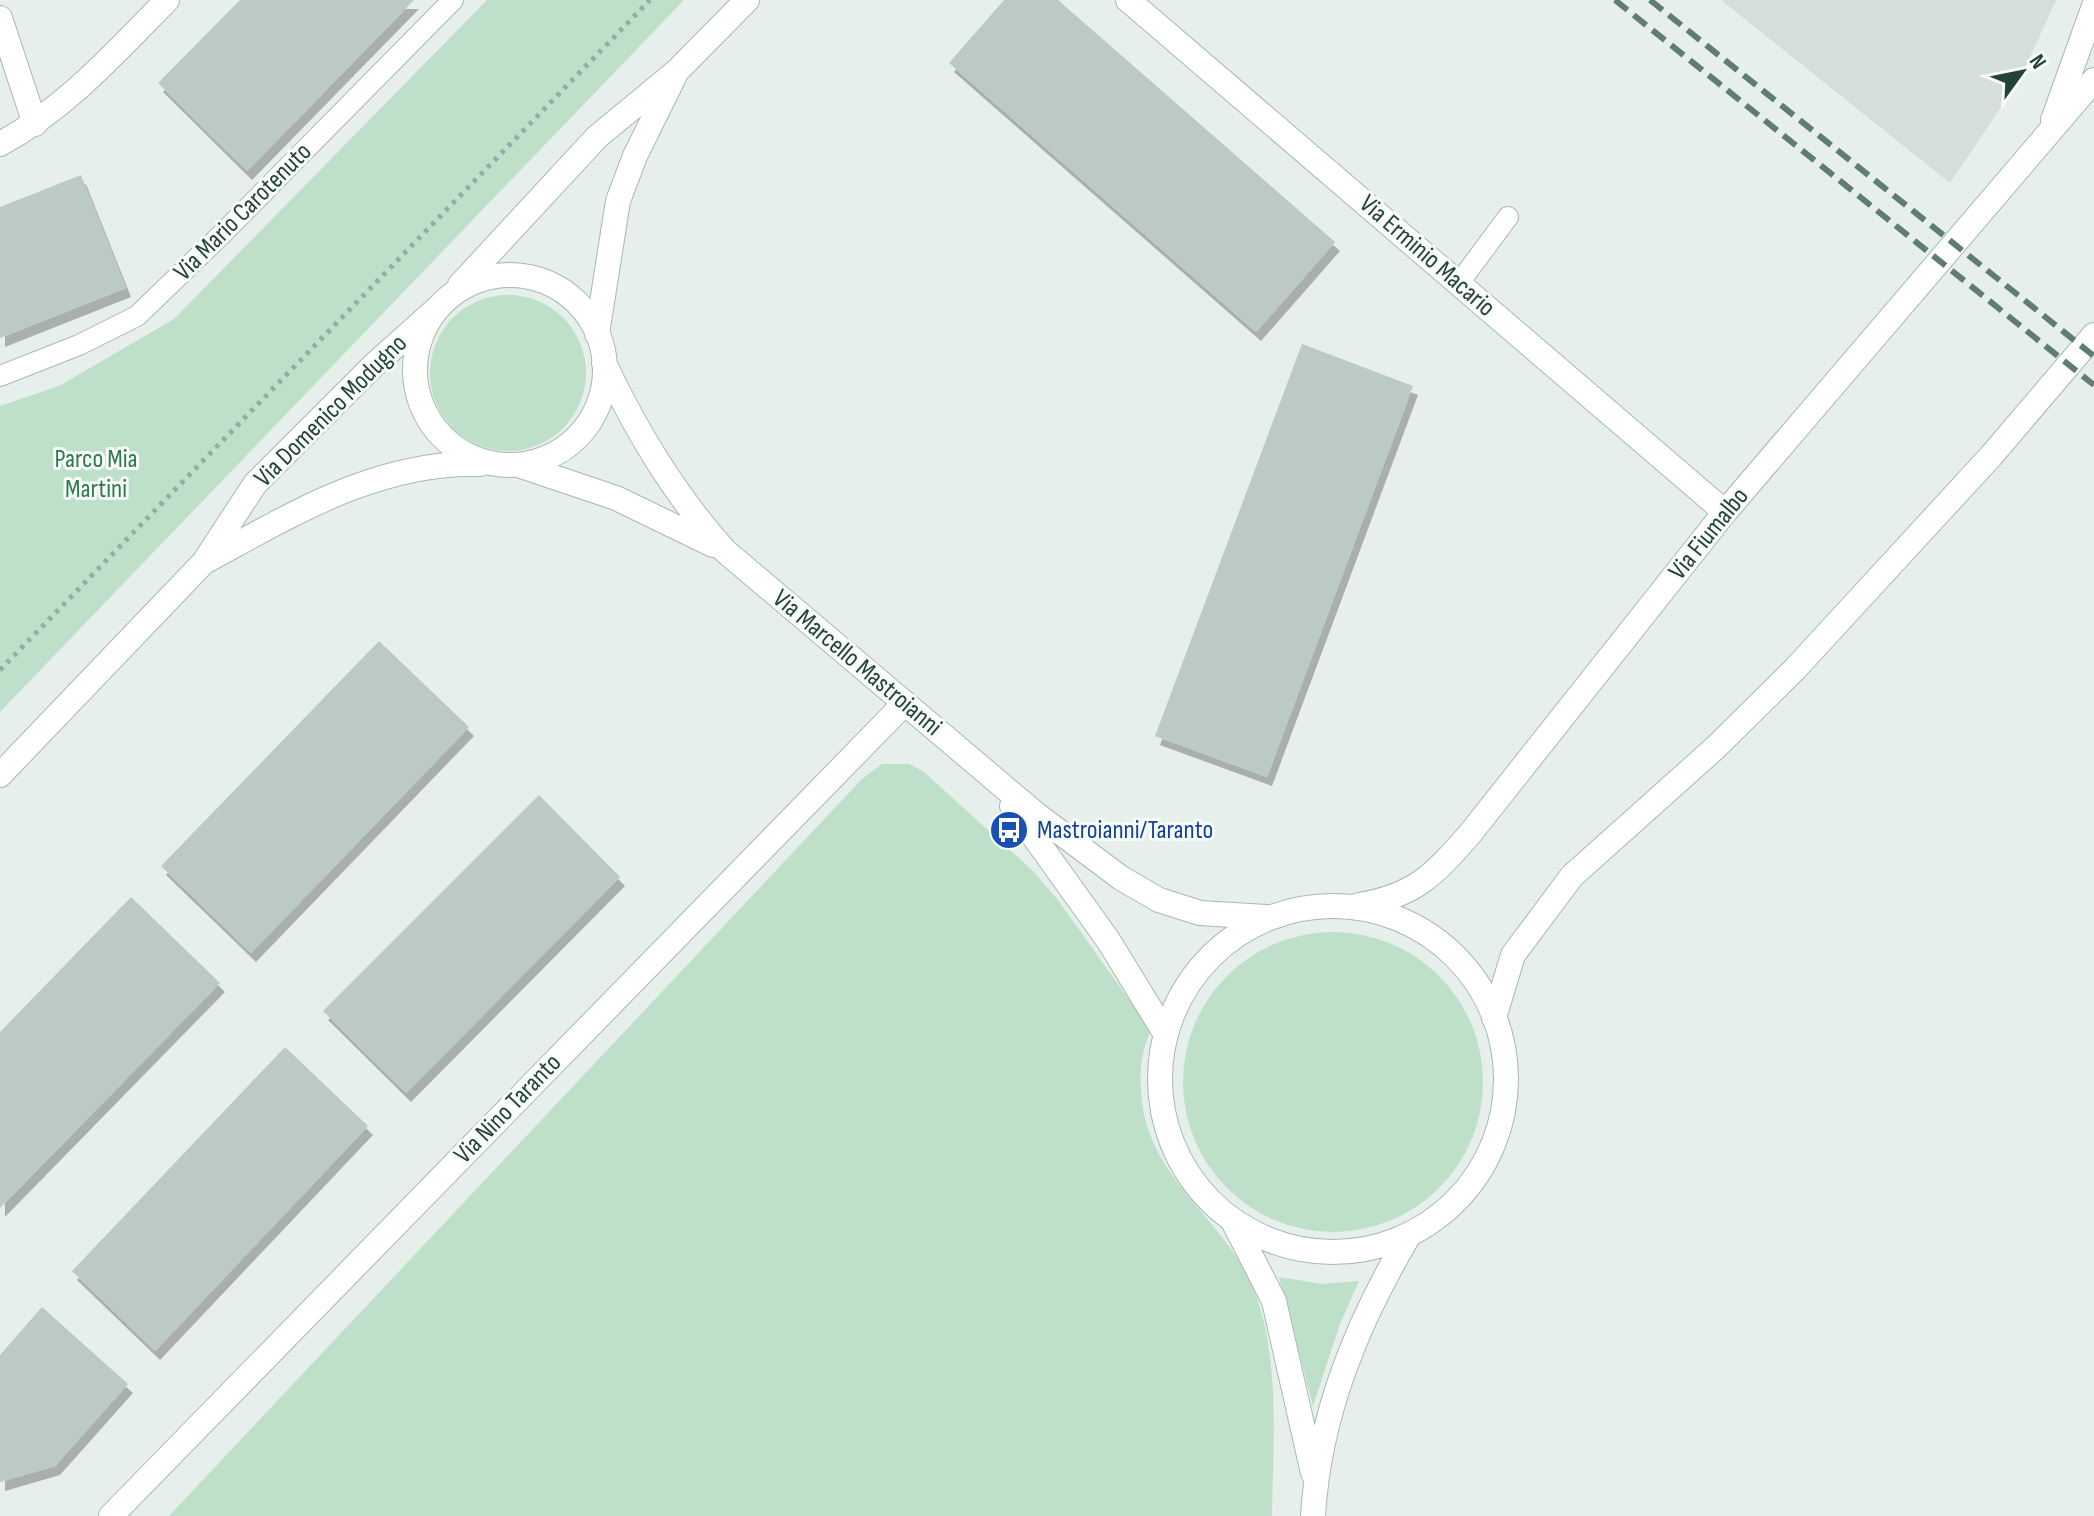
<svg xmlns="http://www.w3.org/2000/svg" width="2094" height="1516" viewBox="0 0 2094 1516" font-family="'Sofia Sans Condensed',sans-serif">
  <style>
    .built { fill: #d4dfda }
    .green { fill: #bfe0c8 }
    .building { fill: #bbcac4; filter: url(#shadow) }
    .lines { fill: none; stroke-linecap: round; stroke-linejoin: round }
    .lane-casing { stroke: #a8b8b2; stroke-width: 22 }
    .street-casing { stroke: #a8b8b2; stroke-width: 26 }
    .path { stroke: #86b3a5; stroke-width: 5; stroke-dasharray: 4 6; stroke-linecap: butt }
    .lane { stroke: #fff; stroke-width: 20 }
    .street { stroke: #fff; stroke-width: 24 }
    .rail { stroke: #5f7d75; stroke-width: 6; stroke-dasharray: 16 8; stroke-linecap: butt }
    .labels { text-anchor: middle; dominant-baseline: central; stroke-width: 6; stroke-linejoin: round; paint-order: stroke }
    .street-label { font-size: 26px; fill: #24423a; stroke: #f7fbf9 }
    .park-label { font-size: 26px; fill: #2d7a4b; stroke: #f7fbf9 }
    .transit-label { font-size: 26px; fill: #164399; stroke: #f7fbf9; text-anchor: start }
  </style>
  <defs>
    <filter id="shadow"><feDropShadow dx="5" dy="9" stdDeviation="0" flood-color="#0004"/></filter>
  </defs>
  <rect width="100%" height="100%" fill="#e6efeb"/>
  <path class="built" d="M1721 0H2056L2020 79 1950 183Z"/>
  <path class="green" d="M487 0H684L0 712V406L59 386 174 319Z
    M430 373a78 78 0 1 1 156 0a78 78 0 1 1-156 0Z
    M882 764H909L924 772 1033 871 1057 899 1151 1030C1140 1055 1139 1074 1142 1101 1151 1184 1232 1223 1257 1298 1280 1367 1273 1444 1272 1516H169L862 779Z
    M1183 1082a150 150 0 1 1 300 0a150 150 0 1 1-300 0Z
    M1279 1277 1322 1284 1359 1281 1340 1324 1313 1406Z"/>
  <path class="building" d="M240 0H414L247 171 158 83Z
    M1004 0H1058L1335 242 1256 332 949 63Z
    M81 175 126 288 0 338V207Z
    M1302 344 1413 386 1267 777 1155 736Z
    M379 641 469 727 251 953 161 866Z
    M539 795 620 877 406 1093 323 1011Z
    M131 897 220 983 0 1208V1032Z
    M285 1047 368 1126 155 1351 72 1271Z
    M42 1307 128 1384 55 1466 0 1482V1355Z"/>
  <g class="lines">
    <g class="lane-casing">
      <path id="lane" d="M1459 283 1508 217
        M0 376 79 345 137 316 222 234 453 0"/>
    </g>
    <g class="street-casing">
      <path id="street" d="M1128 0 1725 512
        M0 18 35 124
        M2053 120 2094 6
        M0 144C66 108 115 53 167 0
        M415 370a95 95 0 1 1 190 0a95 95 0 1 1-190 0Z
        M460 285 597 137 677 71 747 0
        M597 334 618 201 635 156 674 77
        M604 363C637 432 674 494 725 551L1037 815 1121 878 1159 900 1200 913 1266 917
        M518 465 616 498 713 545
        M206 561C293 514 378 461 480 464
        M0 775 204 562 255 484 374 365 440 306
        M1012 806 1108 940 1165 1033
        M1359 905C1414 896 1433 876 1469 835L1725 512 2094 80
        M1160 1079a173 173 0 1 1 346 0a173 173 0 1 1-346 0Z
        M1494 1018 1513 955 1572 876 1715 748 1795 669 1991 456 2094 335
        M1233 1221 1274 1301 1313 1473
        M111 1516 905 703
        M1313 1516C1319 1415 1357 1323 1408 1237"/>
    </g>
    <path class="path" d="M0 670 650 0"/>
    <use href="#lane" class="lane"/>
    <use href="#street" class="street"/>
    <path class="rail" d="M1615 0 2094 385
      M1650 0 2094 356"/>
  </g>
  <defs>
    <g id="bus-disc" transform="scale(2)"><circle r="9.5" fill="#1a4fb4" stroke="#f7fbf9"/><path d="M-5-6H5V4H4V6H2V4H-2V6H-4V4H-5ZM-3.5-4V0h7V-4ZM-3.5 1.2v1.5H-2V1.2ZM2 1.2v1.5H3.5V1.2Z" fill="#fff"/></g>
  </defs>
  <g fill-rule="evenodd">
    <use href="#bus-disc" x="1009" y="830"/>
  </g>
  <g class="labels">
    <g class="street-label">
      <text transform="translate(243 212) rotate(-45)">Via Mario Carotenuto</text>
      <text transform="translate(1427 256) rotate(41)">Via Erminio Macario</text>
      <text transform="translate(331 411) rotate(-45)">Via Domenico Modugno</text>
      <text transform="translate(1709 534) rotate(-51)">Via Fiumalbo</text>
      <text transform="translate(857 663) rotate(40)">Via Marcello Mastroianni</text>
      <text transform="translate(508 1109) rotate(-46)">Via Nino Taranto</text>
    </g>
    <g class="park-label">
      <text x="96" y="459">Parco Mia<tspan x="96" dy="30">Martini</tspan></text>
    </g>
    <g class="transit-label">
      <text x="1037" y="830">Mastroianni/Taranto</text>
    </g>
  </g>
  <g transform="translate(2022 72) rotate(57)" stroke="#f7fbf9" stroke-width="6" paint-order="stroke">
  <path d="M0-6L14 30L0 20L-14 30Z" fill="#24423a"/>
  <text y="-12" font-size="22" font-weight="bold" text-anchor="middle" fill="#24423a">N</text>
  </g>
</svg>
